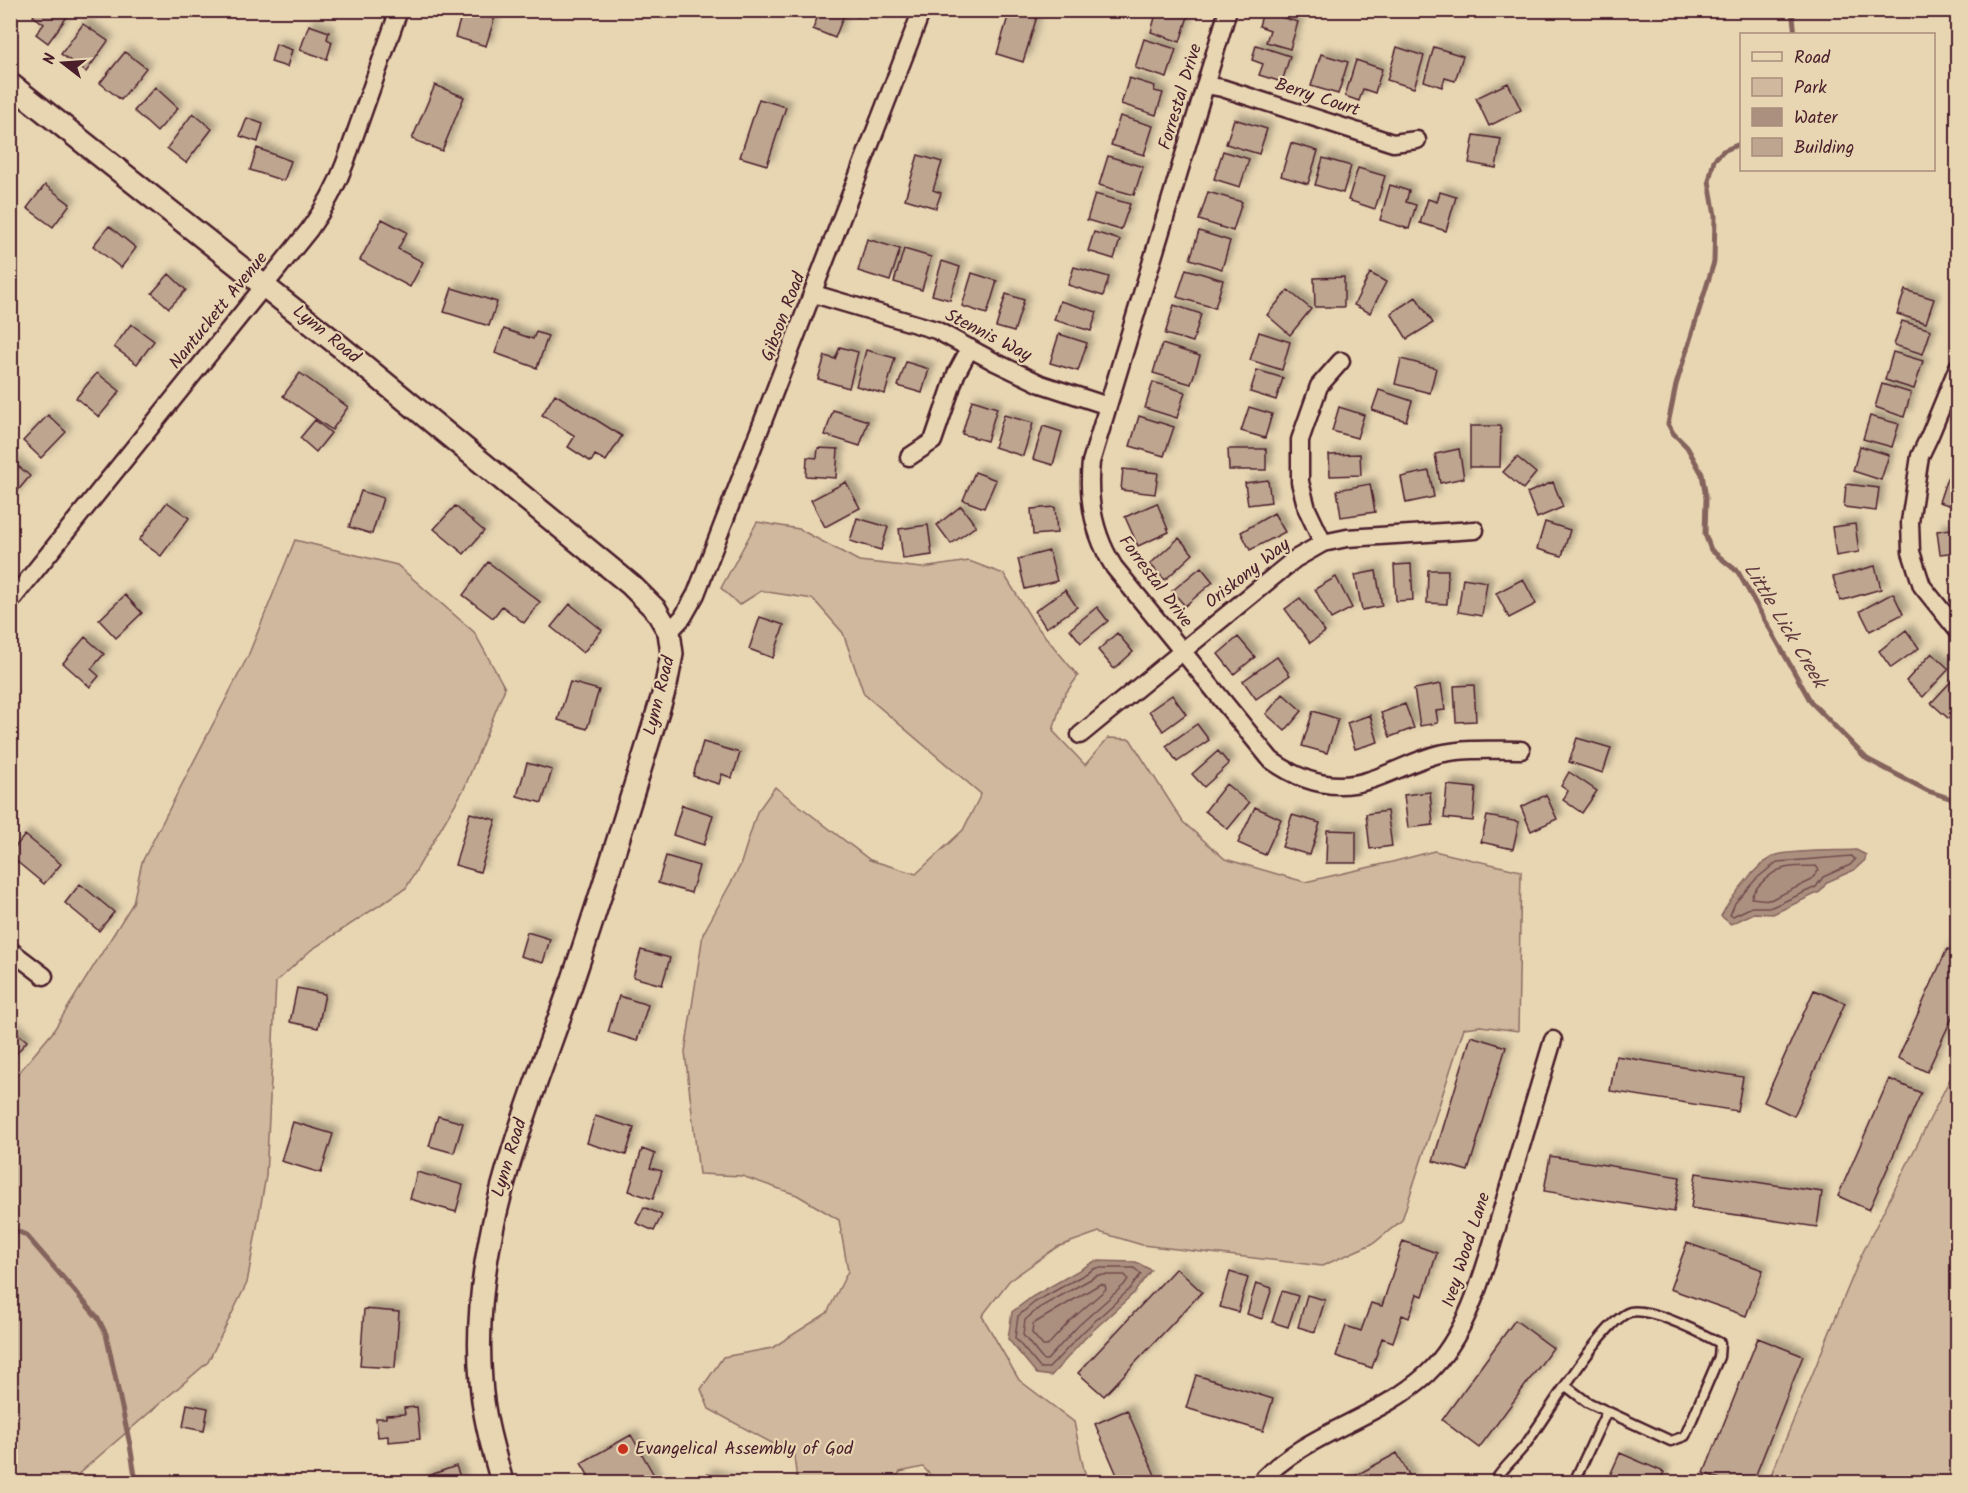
<svg xmlns="http://www.w3.org/2000/svg" width="1968" height="1493" viewBox="0 0 1968 1493" font-family="Kalam,sans-serif">
  <style>
    .green { fill: #cfb89d; stroke: #8c6c64; stroke-width: 1.5 }
    .water { fill: #ac907f; stroke: #85635d; stroke-width: 1.5 }
    .lines { fill: none; stroke-linecap: round; stroke-linejoin: round }
    .shore { stroke: #714c4d; stroke-width: 1.5 }
    .stream { stroke: #85635d; stroke-width: 5 }
    .building { fill: #bea590; stroke: #4a1f2b; stroke-width: 1.5; filter: url(#shadow) }
    .service-casing { stroke: #4a1f2b; stroke-width: 13 }
    .minor-casing { stroke: #4a1f2b; stroke-width: 21 }
    .tertiary-casing { stroke: #4a1f2b; stroke-width: 26 }
    .service { stroke: #e8d6b3; stroke-width: 8 }
    .minor { stroke: #e8d6b3; stroke-width: 16 }
    .tertiary { stroke: #e8d6b3; stroke-width: 21 }
    .poi-dot { fill: #c8321e; stroke: #e8d6b3; stroke-width: 2 }
    .labels { text-anchor: middle; dominant-baseline: central; stroke-width: 4.5; stroke-linejoin: round; paint-order: stroke }
    .street-label { font-size: 18px; fill: #4a1f2b; stroke: #e8d6b3 }
    .poi-label { font-size: 18px; fill: #4a1f2b; stroke: #e8d6b3; text-anchor: start }
    .water-label { font-size: 20px; font-style: italic; fill: #623b40; stroke: #e8d6b3 }
  </style>
  <defs>
    <filter id="shadow"><feDropShadow dx="5.5" dy="-5.5" stdDeviation="3" flood-color="#0004"/></filter>
  </defs>
  <rect width="100%" height="100%" fill="#e8d6b3"/>
  <filter id="ink" filterUnits="userSpaceOnUse"><feTurbulence type="fractalNoise" baseFrequency=".0167" numOctaves="2"/><feDisplacementMap in="SourceGraphic" scale="12" xChannelSelector="R" yChannelSelector="G"/><feConvolveMatrix kernelMatrix="1 2 1 2 8 2 1 2 1" color-interpolation-filters="sRGB"/></filter>
  <g filter="url(#ink)">
    <path class="green" d="M757 522 799 529 859 561 922 568 969 561 1004 574 1034 623 1078 676 1063 697 1053 731 1085 765 1108 738 1130 739 1183 822 1225 859 1305 882 1392 862 1434 851 1521 871 1518 1031 1480 1026 1464 1028 1402 1220 1374 1243 1322 1266 1142 1245 1099 1232 1057 1247 1009 1281 982 1316 1019 1380 1074 1422 1084 1470 1089 1482H937L923 1467 900 1472 893 1482H797L794 1455 709 1409 701 1389 723 1357 772 1348 827 1313 848 1271 839 1220 797 1195 742 1176 699 1174 685 1052 703 934 740 866 757 812 775 787 870 860 916 874 963 830 981 794 864 694 843 633 813 599 761 591 739 605 721 588Z
      M295 540 397 565 474 632 505 688 464 789 406 888 311 950 276 982 266 1176 247 1283 208 1362 69 1482H11V1082L52 1033 133 903 142 862 248 656Z
      M1957 1065V1482H1768L1861 1256Z"/>
    <path class="water" d="M1856 850 1866 855 1865 860 1854 870 1827 882 1820 892 1773 914 1754 913 1731 924 1721 916C1730 899 1758 861 1777 855 1797 850 1835 851 1856 850Z
      M1095 1261 1136 1262 1151 1270 1134 1293 1087 1336 1051 1376 1037 1374 1008 1339 1012 1312 1032 1297Z"/>
    <g class="lines">
      <path class="shore" d="M1852 856 1855 860 1850 865 1823 877 1816 887 1772 907H1752L1733 916 1730 915 1735 903 1756 879 1777 862Z
        M1816 866 1819 870 1810 881 1770 900 1751 898C1754 888 1771 872 1782 869 1792 865 1805 867 1816 866Z
        M1096 1268H1134L1141 1274 1130 1289 1083 1332 1049 1368H1040L1015 1338 1018 1316 1035 1302Z
        M1098 1275H1125L1128 1279 1124 1285 1078 1326 1047 1360H1043L1023 1335 1025 1320 1039 1308Z
        M1100 1284 1105 1285 1106 1289 1071 1320 1047 1346H1043L1032 1333 1033 1324Z"/>
      <path class="stream" d="M1792 10 1795 34
        M1742 143 1723 151 1714 160 1709 181 1715 216 1714 262 1676 385 1668 424 1673 433 1687 447 1702 474 1706 498 1705 534 1711 550 1738 572 1811 702 1867 759 1928 791 1958 801
        M10 1228 26 1235 98 1318 106 1334 130 1445 136 1482"/>
    </g>
    <path class="building" d="M37 10H72L48 43 36 34 44 24 33 16Z
      M463 10H497L486 46 455 37Z
      M820 10H862L859 17 845 12 835 38 813 29Z
      M1010 10H1039L1023 62 997 54Z
      M1157 10H1181L1189 13 1180 42 1151 32Z
      M1263 12 1298 22 1290 49 1266 42 1270 30 1259 26Z
      M83 24 108 41 86 72 61 54Z
      M309 25 329 32 327 39 332 42 327 59 300 50Z
      M1144 39 1176 49 1167 78 1135 68Z
      M276 44 292 50 287 67 271 62Z
      M1256 45 1290 56 1282 82 1259 75 1263 64 1252 60Z
      M1397 47 1424 56 1414 88 1387 80Z
      M1434 47 1463 56 1455 81 1445 78 1442 87 1424 81Z
      M125 52 146 68 121 100 100 83Z
      M1321 54 1348 62 1338 94 1311 86Z
      M1356 60 1382 69 1375 93 1363 89 1359 101 1345 96Z
      M1129 78 1155 86 1154 91 1163 93 1156 115 1121 104Z
      M1508 83 1521 110 1489 126 1476 98Z
      M435 85 464 97 442 151 412 139Z
      M155 87 178 108 157 132 134 111Z
      M759 99 786 107 767 165 740 157Z
      M193 113 212 129 186 163 167 148Z
      M1120 116 1153 126 1144 155 1111 145Z
      M247 118 263 124 258 142 240 136Z
      M1234 119 1267 129 1259 154 1226 144Z
      M1474 135 1501 139 1496 168 1469 163Z
      M1291 143 1318 151 1308 184 1281 176Z
      M257 148 291 161 284 181 250 170Z
      M1223 151 1249 159 1240 187 1214 179Z
      M918 155 942 162 933 190 941 193 936 208 905 199Z
      M1108 156 1143 167 1134 195 1099 185Z
      M1323 158 1351 166 1343 193 1315 185Z
      M1358 168 1385 176 1375 209 1348 200Z
      M45 185 70 204 53 227 27 208Z
      M1390 185 1409 191 1406 202 1416 205 1409 229 1380 220Z
      M1208 192 1242 202 1233 231 1199 220Z
      M1440 192 1456 197 1446 231 1420 223 1428 199 1437 202Z
      M1095 194 1130 204 1121 230 1087 220Z
      M382 219 407 232 398 249 423 262 410 287 360 260Z
      M109 226 136 248 121 268 93 246Z
      M1199 231 1230 241 1222 269 1190 259Z
      M1094 232 1120 240 1114 259 1088 251Z
      M867 239 900 249 890 281 858 271Z
      M904 249 931 257 922 290 894 282Z
      M942 261 960 267 950 300 932 295Z
      M1074 267 1109 277 1103 296 1068 285Z
      M1186 269 1223 280 1215 308 1177 297Z
      M972 273 997 281 987 314 962 306Z
      M1370 273 1386 282 1370 313 1354 305Z
      M169 274 186 290 169 308 152 293Z
      M1344 277V307H1315L1314 278Z
      M452 288 497 302 489 326 444 312Z
      M1288 290 1311 309 1290 335 1267 315Z
      M1905 290 1934 299 1926 323 1897 314Z
      M1006 294 1024 300 1014 332 996 327Z
      M1416 297 1433 323 1407 339 1391 313Z
      M1060 301 1097 312 1091 331 1054 320Z
      M1174 305 1201 314 1193 342 1165 334Z
      M1902 321 1931 330 1923 354 1894 345Z
      M131 324 154 341 137 364 114 347Z
      M504 329 533 339 536 332 548 336 537 368 495 353Z
      M1259 332 1290 342 1282 370 1250 360Z
      M1059 334 1087 343 1078 371 1050 363Z
      M1162 344 1200 356 1191 384 1153 373Z
      M840 347 858 352 849 388 818 379 825 356 835 359Z
      M866 350 895 358 885 394 856 386Z
      M1893 352 1923 361 1914 389 1885 380Z
      M1401 359 1436 368 1430 393 1395 384Z
      M906 362 929 369 922 393 898 386Z
      M1257 370 1283 378 1276 400 1250 392Z
      M97 373 120 391 99 417 76 398Z
      M300 373 348 407 332 430 283 396Z
      M1153 382 1185 392 1177 418 1145 408Z
      M1882 384 1911 393 1904 417 1875 407Z
      M1379 390 1412 401 1406 421 1372 410Z
      M555 394 622 436 606 461 595 455 591 462 568 447 575 436 542 415Z
      M972 400 997 408 987 441 962 434Z
      M1249 407 1272 414 1265 438 1241 431Z
      M1339 407 1364 415 1357 438 1332 431Z
      M833 410 868 421 860 446 825 435Z
      M48 415 66 432 41 458 23 441Z
      M1004 415 1033 423 1023 456 994 447Z
      M1139 416 1174 427 1164 456 1130 446Z
      M1870 416 1899 424 1892 447 1863 439Z
      M315 420 331 433 316 452 300 438Z
      M1043 426 1062 432 1053 465 1033 459Z
      M1470 426H1501L1500 467H1470Z
      M1956 440H1958V464L1949 462Z
      M1860 446 1889 455 1881 480 1853 471Z
      M818 448 838 449 836 478 806 476 807 457 817 458Z
      M1228 449H1266V470H1229Z
      M1459 449 1464 478 1440 483 1435 454Z
      M1360 454 1361 475 1330 476 1329 455Z
      M1517 457 1536 473 1523 489 1503 472Z
      M11 460 30 476 10 500V461Z
      M1123 469 1158 473 1155 494 1121 490Z
      M1429 471 1434 497 1406 503 1401 477Z
      M975 472 996 480 984 508 963 500Z
      M1947 478 1958 481V508L1939 502Z
      M1268 480 1271 502 1248 505 1245 483Z
      M846 482 860 508 825 527 811 500Z
      M1553 482 1563 507 1537 518 1527 493Z
      M1370 484 1375 512 1341 517 1337 490Z
      M1846 484 1879 488 1876 511 1844 507Z
      M361 491 383 498 372 534 349 527Z
      M167 502 189 518 161 556 139 540Z
      M1157 503 1169 532 1138 546 1125 517Z
      M455 506 484 531 464 554 434 529Z
      M961 506 976 526 951 544 937 525Z
      M1055 507 1057 533 1033 535 1031 509Z
      M1274 513 1285 532 1250 550 1241 532Z
      M857 518 888 527 881 550 850 541Z
      M1545 522 1570 530 1562 556 1537 549Z
      M1855 524 1859 552 1836 556 1832 527Z
      M928 525 932 555 903 559 899 529Z
      M1958 528V552L1940 554 1937 531Z
      M1179 538 1193 554 1165 580 1150 564Z
      M1049 551 1057 581 1025 589 1018 559Z
      M488 562 540 602 524 623 502 606 493 618 463 595Z
      M1411 564 1413 600 1396 601 1394 565Z
      M1875 566 1881 589 1840 601 1833 577Z
      M1201 567 1213 582 1185 606 1172 591Z
      M1428 570H1448L1447 604 1427 603Z
      M1376 571 1382 606 1362 610 1355 575Z
      M1336 577 1352 608 1331 619 1315 589Z
      M1463 578 1487 582 1482 616 1458 612Z
      M1523 579 1536 604 1509 618 1496 593Z
      M1065 590 1077 607 1046 628 1035 611Z
      M1893 593 1903 614 1870 631 1860 611Z
      M125 595 142 613 116 638 99 620Z
      M1300 598 1325 632 1310 643 1285 609Z
      M570 604 602 630 583 653 551 627Z
      M1097 607 1108 621 1081 643 1070 629Z
      M760 617 784 625 773 658 749 649Z
      M1906 630 1919 648 1891 668 1879 651Z
      M1117 633 1133 652 1114 669 1098 650Z
      M85 637 104 654 91 669 99 676 90 687 63 663Z
      M1238 637 1255 657 1234 674 1218 654Z
      M1932 653 1949 669 1923 697 1906 681Z
      M1277 657 1290 675 1256 699 1243 681Z
      M1958 674V710L1949 719 1931 703Z
      M570 682 599 690 587 729 558 720Z
      M1441 684 1445 710 1436 711 1438 723 1420 726 1414 689Z
      M1474 685 1476 721 1456 722 1454 686Z
      M1283 694 1302 711 1285 731 1266 714Z
      M1172 695 1186 714 1163 731 1149 711Z
      M1405 704 1414 728 1390 737 1381 713Z
      M1313 711 1338 719 1327 753 1302 746Z
      M1370 715 1378 742 1355 749 1347 723Z
      M1197 724 1209 740 1177 762 1166 746Z
      M1577 738 1611 748 1603 773 1569 762Z
      M703 742 740 753 732 778 722 774 719 784 693 776Z
      M1218 751 1229 764 1204 787 1192 774Z
      M527 763 552 770 542 803 517 796Z
      M1569 772 1597 791 1582 813 1563 800 1568 791 1561 786Z
      M1226 784 1249 803 1228 829 1205 811Z
      M1447 785 1476 788 1473 821 1444 818Z
      M1430 792 1433 825 1408 828 1404 795Z
      M1546 795 1557 819 1531 831 1521 807Z
      M682 805 713 815 704 845 673 835Z
      M1255 807 1281 819 1265 855 1238 843Z
      M1387 811 1392 846 1370 849 1366 814Z
      M470 813 496 820 480 872 455 865Z
      M1292 815 1320 823 1310 855 1282 847Z
      M1487 816 1519 822 1513 849 1481 842Z
      M1327 830 1356 831V863H1326Z
      M25 835 61 864 44 884 10 856V853Z
      M666 856 699 866 691 893 658 883Z
      M80 884 114 912 99 931 65 903Z
      M527 932 550 939 543 963 520 956Z
      M1947 949 1958 954V1005L1927 1072 1898 1058Z
      M641 950 670 958 662 985 633 977Z
      M297 988 325 994 318 1028 290 1022Z
      M1814 990 1845 1003 1794 1116 1764 1102Z
      M619 996 648 1005 637 1041 608 1032Z
      M10 1027 27 1041 11 1060 10 1059Z
      M1471 1036 1506 1047 1468 1171 1433 1161Z
      M1616 1056 1743 1077 1737 1111 1610 1091Z
      M1889 1079 1921 1093 1869 1210 1838 1196Z
      M438 1116 463 1123 454 1153 429 1146Z
      M595 1116 634 1128 626 1155 587 1143Z
      M293 1122 333 1134 321 1173 281 1161Z
      M642 1149 655 1154 650 1168 662 1171 653 1199 629 1191Z
      M1550 1156 1680 1177 1674 1212 1544 1191Z
      M417 1172 463 1185 456 1212 410 1199Z
      M1696 1173 1822 1192 1817 1227 1691 1208Z
      M644 1207 662 1215 654 1231 636 1223Z
      M1403 1241 1437 1253 1423 1296 1417 1294 1409 1318 1402 1315 1393 1342 1382 1338 1372 1368 1336 1356 1346 1326 1361 1331 1371 1303 1382 1306Z
      M1687 1243 1763 1270 1746 1316 1670 1289Z
      M1176 1268 1202 1292 1104 1396 1078 1373Z
      M1230 1272 1248 1278 1238 1312 1220 1307Z
      M1256 1283 1272 1288 1262 1319 1247 1314Z
      M1282 1291 1298 1296 1288 1327 1272 1322Z
      M1307 1295 1325 1300 1315 1332 1298 1327Z
      M364 1309 399 1312 395 1368 360 1366Z
      M1515 1320 1553 1348 1479 1448 1442 1420Z
      M1758 1338 1803 1356 1753 1482H1728L1704 1473Z
      M1196 1375 1273 1399 1263 1431 1186 1408Z
      M187 1404 208 1408 204 1431 183 1427Z
      M417 1407 420 1439 388 1442V1436L378 1437 376 1418H386V1415L405 1414 404 1408Z
      M1127 1410 1158 1482H1120L1095 1424Z
      M631 1435 658 1482H592L581 1463Z
      M1397 1453 1413 1482H1344Z
      M1620 1453 1664 1472 1659 1482H1607Z
      M456 1466 462 1482H424L422 1478Z
      M707 1474 734 1482H705Z"/>
    <g class="lines">
      <g class="service-casing">
        <path id="service" d="M1494 1482C1503 1468 1516 1457 1526 1444 1545 1418 1604 1319 1630 1312 1651 1307 1701 1333 1720 1343L1719 1357 1685 1436 1671 1441 1587 1402 1566 1386
          M1574 1482 1607 1411"/>
      </g>
      <g class="minor-casing">
        <path id="minor" d="M1228 10 1091 462C1087 500 1094 535 1114 567L1271 760C1300 781 1334 792 1370 780 1393 773 1415 760 1439 754 1466 748 1494 750 1521 750
          M1206 85 1222 88 1393 143 1417 140
          M814 294 936 330 995 362 1041 384 1108 406
          M1958 367 1930 435 1920 456 1910 522 1911 552 1922 586 1958 631
          M909 457 933 441 956 374 970 348
          M1323 543 1307 509 1300 482V440L1319 386 1341 361
          M10 602 309 230C324 209 336 188 345 163L399 10
          M669 632 683 617 696 594 922 10
          M1080 735 1295 559 1323 543 1347 538 1475 530
          M10 950 44 976
          M1260 1482C1306 1432 1377 1420 1427 1374 1473 1331 1489 1251 1507 1193 1522 1142 1538 1091 1553 1040"/>
      </g>
      <g class="tertiary-casing">
        <path id="tertiary" d="M10 84 341 347 631 585 656 610 669 632 672 654 666 685C636 783 606 881 573 979 528 1110 469 1238 481 1381 483 1416 493 1449 502 1482"/>
      </g>
      <use href="#service" class="service"/>
      <use href="#minor" class="minor"/>
      <use href="#tertiary" class="tertiary"/>
    </g>
  </g>
  <circle class="poi-dot" cx="623" cy="1449" r="6"/>
  <g class="labels">
    <g class="street-label">
      <text transform="translate(1181 97) rotate(-73)">Forrestal Drive</text>
      <text transform="translate(1317 98) rotate(18)">Berry Court</text>
      <text transform="translate(219 311) rotate(-51)">Nantuckett Avenue</text>
      <text transform="translate(784 317) rotate(-69)">Gibson Road</text>
      <text transform="translate(326 335) rotate(39)">Lynn Road</text>
      <text transform="translate(988 336) rotate(27)">Stennis Way</text>
      <text transform="translate(1248 574) rotate(-38)">Oriskony Way</text>
      <text transform="translate(1155 582) rotate(53)">Forrestal Drive</text>
      <text transform="translate(660 696) rotate(-76)">Lynn Road</text>
      <text transform="translate(510 1158) rotate(-73)">Lynn Road</text>
      <text transform="translate(1467 1250) rotate(-72)">Ivey Wood Lane</text>
    </g>
    <g class="poi-label">
      <text x="635" y="1449">Evangelical Assembly of God</text>
    </g>
    <g class="water-label">
      <text transform="translate(1784 626) rotate(59)">Little Lick Creek</text>
    </g>
  </g>
  <rect width="1968" height="1493" fill="none" stroke="#e8d6b3" stroke-width="36"/>
  <rect x="18" y="18" width="1932" height="1457" fill="none" stroke="#4a1f2b" stroke-width="2" filter="url(#ink)"/>
  <rect x="1740" y="33" width="195" height="138" fill="#e8d6b3" stroke="#a98d7d" stroke-width="1.5"/>
  <rect x="1752" y="52" width="30" height="9" fill="#e8d6b3" stroke="#a98d7d" stroke-width="1.5"/>
  <text x="1794" y="63" font-size="18" fill="#4a1f2b">Road</text>
  <rect x="1752" y="78" width="30" height="18" fill="#cfb89d" stroke="#a98d7d" stroke-width="1.5"/>
  <text x="1794" y="93" font-size="18" fill="#4a1f2b">Park</text>
  <rect x="1752" y="108" width="30" height="18" fill="#ac907f" stroke="#a98d7d" stroke-width="1.5"/>
  <text x="1794" y="123" font-size="18" fill="#4a1f2b">Water</text>
  <rect x="1752" y="138" width="30" height="18" fill="#bea590" stroke="#a98d7d" stroke-width="1.5"/>
  <text x="1794" y="153" font-size="18" fill="#4a1f2b">Building</text>
  <g transform="translate(63 63) rotate(287)" stroke="#e8d6b3" stroke-width="4.5" paint-order="stroke">
  <path d="M0-4.5L10 22L0 15L-10 22Z" fill="#4a1f2b"/>
  <text y="-9" font-size="16" font-weight="bold" text-anchor="middle" fill="#4a1f2b">N</text>
  </g>
</svg>
